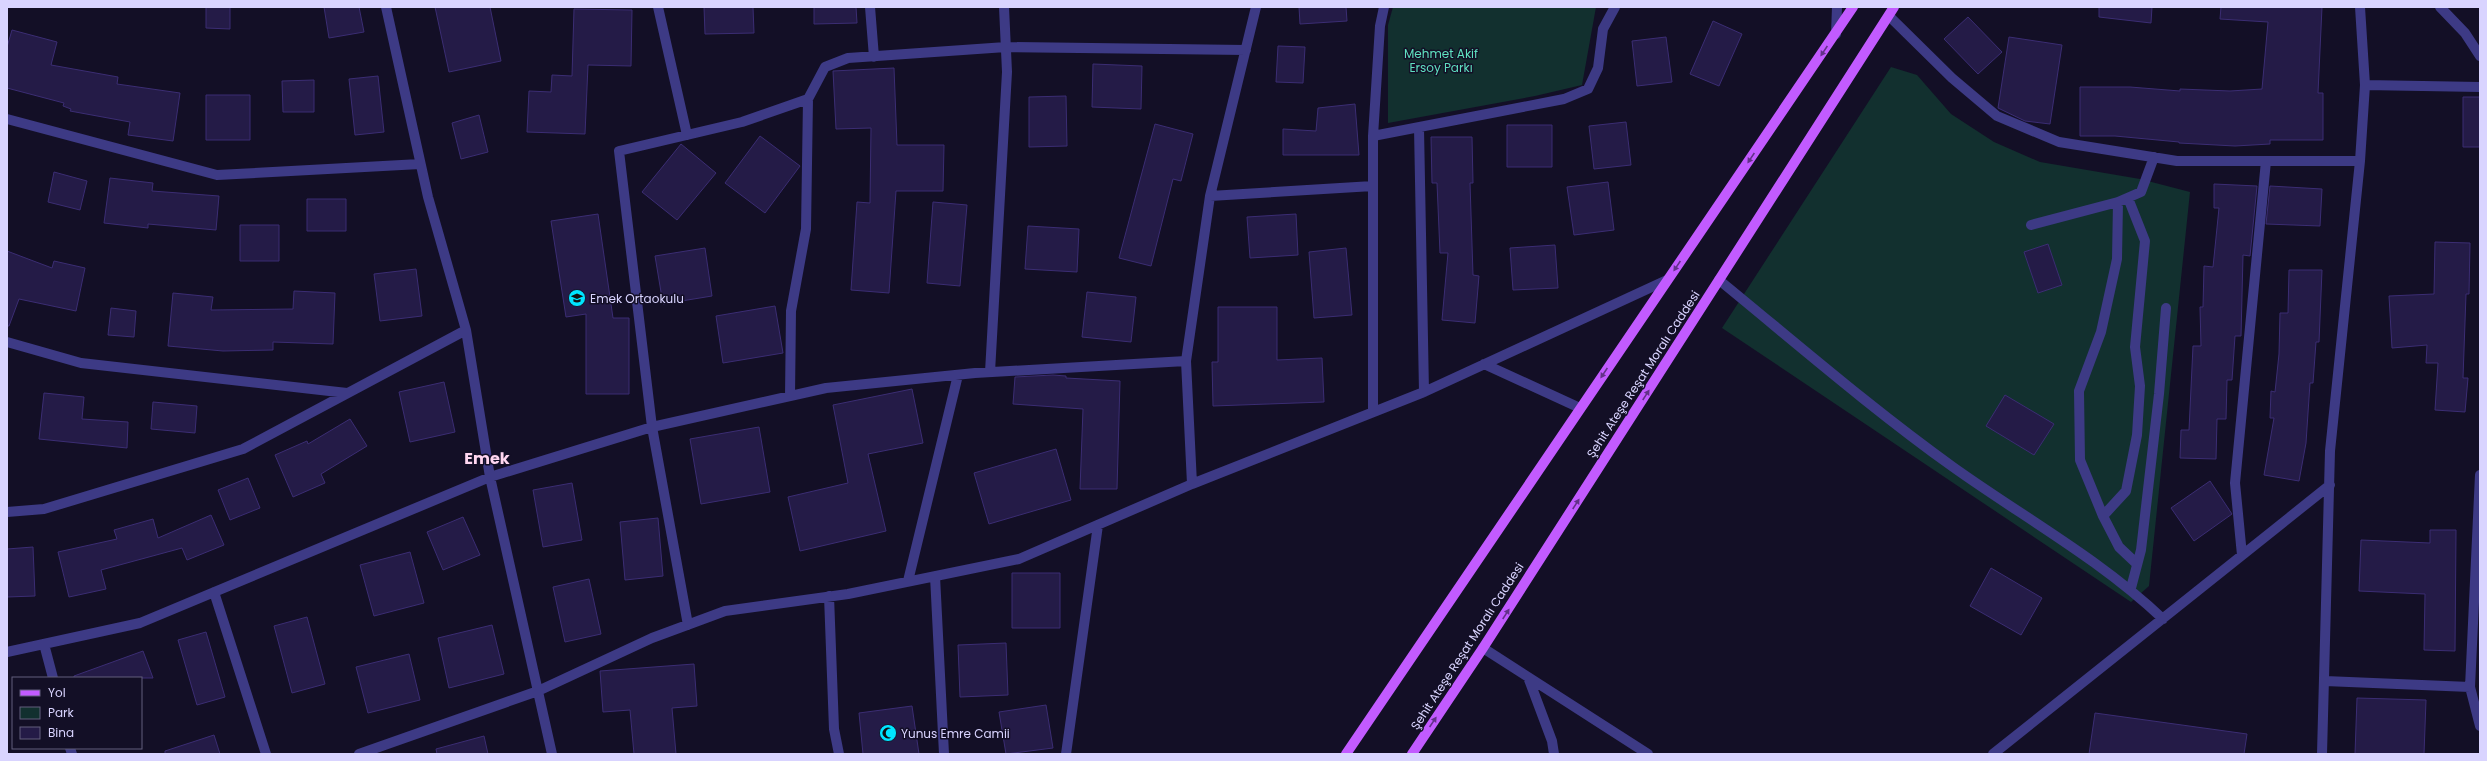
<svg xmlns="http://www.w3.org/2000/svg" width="2487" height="761" viewBox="0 0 2487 761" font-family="Poppins,sans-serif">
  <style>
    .green { fill: #12302f }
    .building { fill: #241b47; stroke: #3b2d73 }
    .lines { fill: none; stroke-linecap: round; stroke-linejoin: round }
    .minor { stroke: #3d3a85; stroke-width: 10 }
    .major { stroke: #c25bff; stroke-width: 10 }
    .oneway { fill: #623188 }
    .labels { text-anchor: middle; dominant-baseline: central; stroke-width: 3; stroke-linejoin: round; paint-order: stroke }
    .park-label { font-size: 12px; fill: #5fe0c0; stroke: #130f26 }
    .poi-label { font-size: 12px; fill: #d9d4ff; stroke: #130f26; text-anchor: start }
    .street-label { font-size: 12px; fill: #d9d4ff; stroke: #130f26 }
    .district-label { font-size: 16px; font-weight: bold; fill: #ffd6f0; stroke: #130f26 }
  </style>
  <rect width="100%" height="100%" fill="#130f26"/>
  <path class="green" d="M1393 7H1596L1582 85 1535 96 1388 123V25Z
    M1891 67 1917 75 1951 114 1994 142 2040 162 2140 179 2190 192 2149 586 2131 602 1722 328Z"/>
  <path class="building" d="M206 7H230V29L206 28Z
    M324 7H359L364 32 329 38Z
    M435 7H490L501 61 449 72Z
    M704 7H753L754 33 705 34Z
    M814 7H856L857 23 814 24Z
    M1299 7H1346L1347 21 1300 24Z
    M2099 7H2152L2151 23 2099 17Z
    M2221 7H2322L2318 93H2323V140H2270V144L2235 146 2179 143V142L2115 136H2080V87H2130L2180 91V89L2230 91 2262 89 2268 22 2220 19Z
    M574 9 632 10 631 66 588 65 585 134 527 132 529 91 551 92 552 75 572 76Z
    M1968 17 2002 52 1978 74 1944 39Z
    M1713 21 1742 34 1719 86 1690 74Z
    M12 30 57 42 51 65 118 77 117 84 180 93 173 141 128 135 130 122 70 111 71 109 63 106 64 103 7 88V47Z
    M1666 37 1672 82 1637 86 1632 41Z
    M2009 37 2062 45 2050 124 2025 121 1998 108Z
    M1278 46 1305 47 1303 83 1276 82Z
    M1093 64 1142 66 1141 109 1092 107Z
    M894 68 897 145H944L943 191H896L889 293 851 290 857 202 870 203 871 128 836 129 833 71Z
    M378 76 384 132 355 135 349 79Z
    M314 80V112H283L282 81Z
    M206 95H250V140H206Z
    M1066 96 1067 146 1029 147V97Z
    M2463 97H2480V147H2463Z
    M1355 104 1359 155H1283V129L1316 131 1318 108Z
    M479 115 488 152 461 159 452 123Z
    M1626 122 1631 165 1594 169 1589 126Z
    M1155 124 1193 134 1181 181 1173 179 1151 266 1119 258Z
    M1507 125H1552V167H1507Z
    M760 136 800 166 765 213 725 183Z
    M1431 137H1472L1473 183H1470L1473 275 1479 276 1475 323 1442 320 1448 253H1440L1437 183H1432Z
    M681 144 716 173 677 220 642 192Z
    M54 172 87 181 80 210 48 202Z
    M110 178 153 183 152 191 219 196 216 230 148 224V228L104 223Z
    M1608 182 1614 230 1574 235 1567 187Z
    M2214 184 2257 186 2250 256 2243 255 2241 336H2235L2232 380H2227L2226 419H2217L2216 459 2180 458 2181 430H2189L2193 346H2201L2200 307H2203L2204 266 2213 267 2219 208H2214Z
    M2270 186 2322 189 2320 226 2266 224Z
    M307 199H346V231H307Z
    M933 202 967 205 960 286 927 283Z
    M598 214 613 318H629V394H586V314L566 317 551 221Z
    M1296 214 1298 255 1250 258 1247 217Z
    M240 225H279V261H240Z
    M1028 226 1079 229 1077 272 1025 269Z
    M2435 242 2470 243 2469 294H2466L2463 378H2468L2465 412 2435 410 2438 363H2426L2427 345 2392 348 2389 296 2434 294Z
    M2048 244 2062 285 2038 293 2024 252Z
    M1555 245 1558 288 1513 290 1510 248Z
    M705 248 712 296 663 304 655 256Z
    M1346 248 1352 315 1314 318 1309 252Z
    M7 251 52 268 54 261 85 268 76 311 19 299 9 326H7Z
    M416 269 422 316 380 321 374 274Z
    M2289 270H2322L2319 342H2316L2313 383H2310L2306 443 2299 481 2264 475 2274 418H2270L2271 391 2275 392 2279 354 2280 313H2288Z
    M294 291 335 293 333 344 273 342V350L223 351 168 346 173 293 213 297 211 310 293 309Z
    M1087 292 1136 297 1131 342 1082 337Z
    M775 306 783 353 723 363 716 316Z
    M1218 307H1277V360L1322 358 1324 402 1213 406 1212 362H1218Z
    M111 308 136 311 134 337 108 335Z
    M1053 375 1066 376V378L1120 381 1117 489H1080L1083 409 1013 404 1015 377Z
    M444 382 455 432 410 442 399 392Z
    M912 389 923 443 868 454 886 531 800 551 788 497 848 483 833 405Z
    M44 393 84 397 82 419 128 422 127 448 39 439Z
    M2005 395 2054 424 2034 455 1986 426Z
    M153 402 197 406 195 433 151 429Z
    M350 419 367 446 321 474 325 483 293 497 275 455 307 441 308 444Z
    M759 427 770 492 701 504 690 439Z
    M1056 449 1071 500 989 524 974 473Z
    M248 478 260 508 230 520 218 490Z
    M2210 481 2232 514 2194 541 2171 508Z
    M572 483 582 540 543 547 533 490Z
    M211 515 224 545 187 560 182 548 101 570 106 589 69 597 58 552 117 539 114 530 153 519 158 538Z
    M463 517 480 555 443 570 427 532Z
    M658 518 663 576 625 580 620 522Z
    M2430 530H2456L2455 651 2424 650 2425 594 2359 591 2361 540 2430 543Z
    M33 547 35 596 7 597V549Z
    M410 552 424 603 374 616 360 565Z
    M1991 568 2042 598 2021 635 1970 606Z
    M1012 573H1060V628H1012Z
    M589 579 601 634 565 642 553 587Z
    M307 617 325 684 292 693 274 626Z
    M492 625 504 674 449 688 438 638Z
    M206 632 225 697 197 705 178 640Z
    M1006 643 1008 695 960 697 958 645Z
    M143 651 153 678H74V676Z
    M409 654 420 700 368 713 356 667Z
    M694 664 697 706 672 708 676 754H634L630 710 603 712 600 671Z
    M2357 698 2426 700 2424 754H2355Z
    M1046 705 1053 748 1006 754 999 712Z
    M912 706 919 754H863L859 713Z
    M2095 713 2247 734 2244 754H2089Z
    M214 735 220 754H165V751Z
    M484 736 488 754H437L436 749Z"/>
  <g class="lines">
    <path class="minor" d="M386 7 428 197 466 330 490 477 552 754
      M658 7 687 135
      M870 7 874 57
      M2440 7 2465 33 2480 56
      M1889 16 1952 78 1997 116 2059 142 2177 161H2360
      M1836 34 1837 7
      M2365 85 2480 87
      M7 119 217 175 420 164
      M1419 128 1424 392
      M1373 136 1564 99 1588 89 1598 68 1603 29 1615 7
      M1210 196 1373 186
      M2118 202 2117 259 2101 332 2079 391 2080 460 2103 516 2119 547 2137 564
      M2031 225 2118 202 2141 192 2154 157
      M1719 280C1796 343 1872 409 1953 467 2023 517 2100 559 2163 619
      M7 342 81 363 347 393
      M1484 364 1580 408
      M990 372 1007 72 1004 7
      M790 396 791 311 806 229 808 99
      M1373 412V136L1380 26 1384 7
      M2480 475 2470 687 2480 726
      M1192 484 1186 361 1210 196 1256 7
      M7 512 44 509 243 449 466 330
      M2103 516 2126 491 2137 435 2140 386 2135 347 2145 241 2128 198
      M2242 555 2235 483 2266 161
      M935 576 944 754
      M908 581 958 375
      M2131 588 2141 550 2159 394 2166 308
      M214 592 266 754
      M829 596 834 729 839 754
      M688 625 652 427 619 151 742 122 808 99 825 67 848 58 1006 47 1246 50
      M44 644 53 678
      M1483 648 1648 754
      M7 652 140 623 490 477 652 427 826 388 975 373 1186 361
      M1528 677 1552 741 1554 754
      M2325 681 2470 687
      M70 748 72 754
      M359 754 538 691 652 638 725 611 848 594 1019 559 1192 484 1424 392 1667 280
      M1066 754 1098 525
      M1993 754 2330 485
      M2322 754 2330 451 2360 161 2365 85 2360 7"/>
    <path class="major" d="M1346 754 1853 7
      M1412 754 1483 648 1894 7"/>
  </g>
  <defs><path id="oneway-solid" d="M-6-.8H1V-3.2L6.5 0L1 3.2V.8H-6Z"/></defs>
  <g class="oneway">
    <use href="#oneway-solid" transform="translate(1824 51) rotate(124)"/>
    <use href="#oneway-solid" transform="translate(1751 158) rotate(124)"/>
    <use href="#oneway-solid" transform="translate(1677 266) rotate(124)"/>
    <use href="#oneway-solid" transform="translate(1604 373) rotate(124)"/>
    <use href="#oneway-solid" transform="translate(1646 395) rotate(-57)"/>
    <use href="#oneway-solid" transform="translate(1576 504) rotate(-57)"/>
    <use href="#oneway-solid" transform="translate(1506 614) rotate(-57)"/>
    <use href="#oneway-solid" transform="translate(1433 722) rotate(-56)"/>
  </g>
  <defs>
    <g id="school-disc" transform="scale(0.9)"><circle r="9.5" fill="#00e5ff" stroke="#130f26"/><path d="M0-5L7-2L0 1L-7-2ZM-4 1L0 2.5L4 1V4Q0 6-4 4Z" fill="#111"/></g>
    <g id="mosque-disc" transform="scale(0.9)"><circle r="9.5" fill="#00e5ff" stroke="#130f26"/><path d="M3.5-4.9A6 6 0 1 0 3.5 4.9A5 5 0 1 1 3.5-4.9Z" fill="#111"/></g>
  </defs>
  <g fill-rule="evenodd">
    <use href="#school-disc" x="577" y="298"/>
    <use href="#mosque-disc" x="888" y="733"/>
  </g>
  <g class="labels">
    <g class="park-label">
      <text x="1441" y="53">Mehmet Akif<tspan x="1441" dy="14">Ersoy Parkı</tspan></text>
    </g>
    <g class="poi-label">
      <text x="590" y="298">Emek Ortaokulu</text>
      <text x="901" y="733">Yunus Emre Camii</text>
    </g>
    <g class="street-label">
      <text transform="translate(1643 374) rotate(-57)">Şehit Ateşe Reşat Moralı Caddesi</text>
      <text transform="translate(1467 646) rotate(-57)">Şehit Ateşe Reşat Moralı Caddesi</text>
    </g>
    <g class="district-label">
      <text x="487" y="458">Emek</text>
    </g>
  </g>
  <rect width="2487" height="761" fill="none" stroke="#d9d4ff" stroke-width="16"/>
  <rect x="12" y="677" width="130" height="72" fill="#130f26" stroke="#625e7d"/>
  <rect x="20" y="690" width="20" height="6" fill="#c25bff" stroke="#625e7d"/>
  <text x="48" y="697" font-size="12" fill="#d9d4ff">Yol</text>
  <rect x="20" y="707" width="20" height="12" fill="#12302f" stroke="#625e7d"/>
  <text x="48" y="717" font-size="12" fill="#d9d4ff">Park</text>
  <rect x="20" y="727" width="20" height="12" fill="#241b47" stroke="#625e7d"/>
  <text x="48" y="737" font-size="12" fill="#d9d4ff">Bina</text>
</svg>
